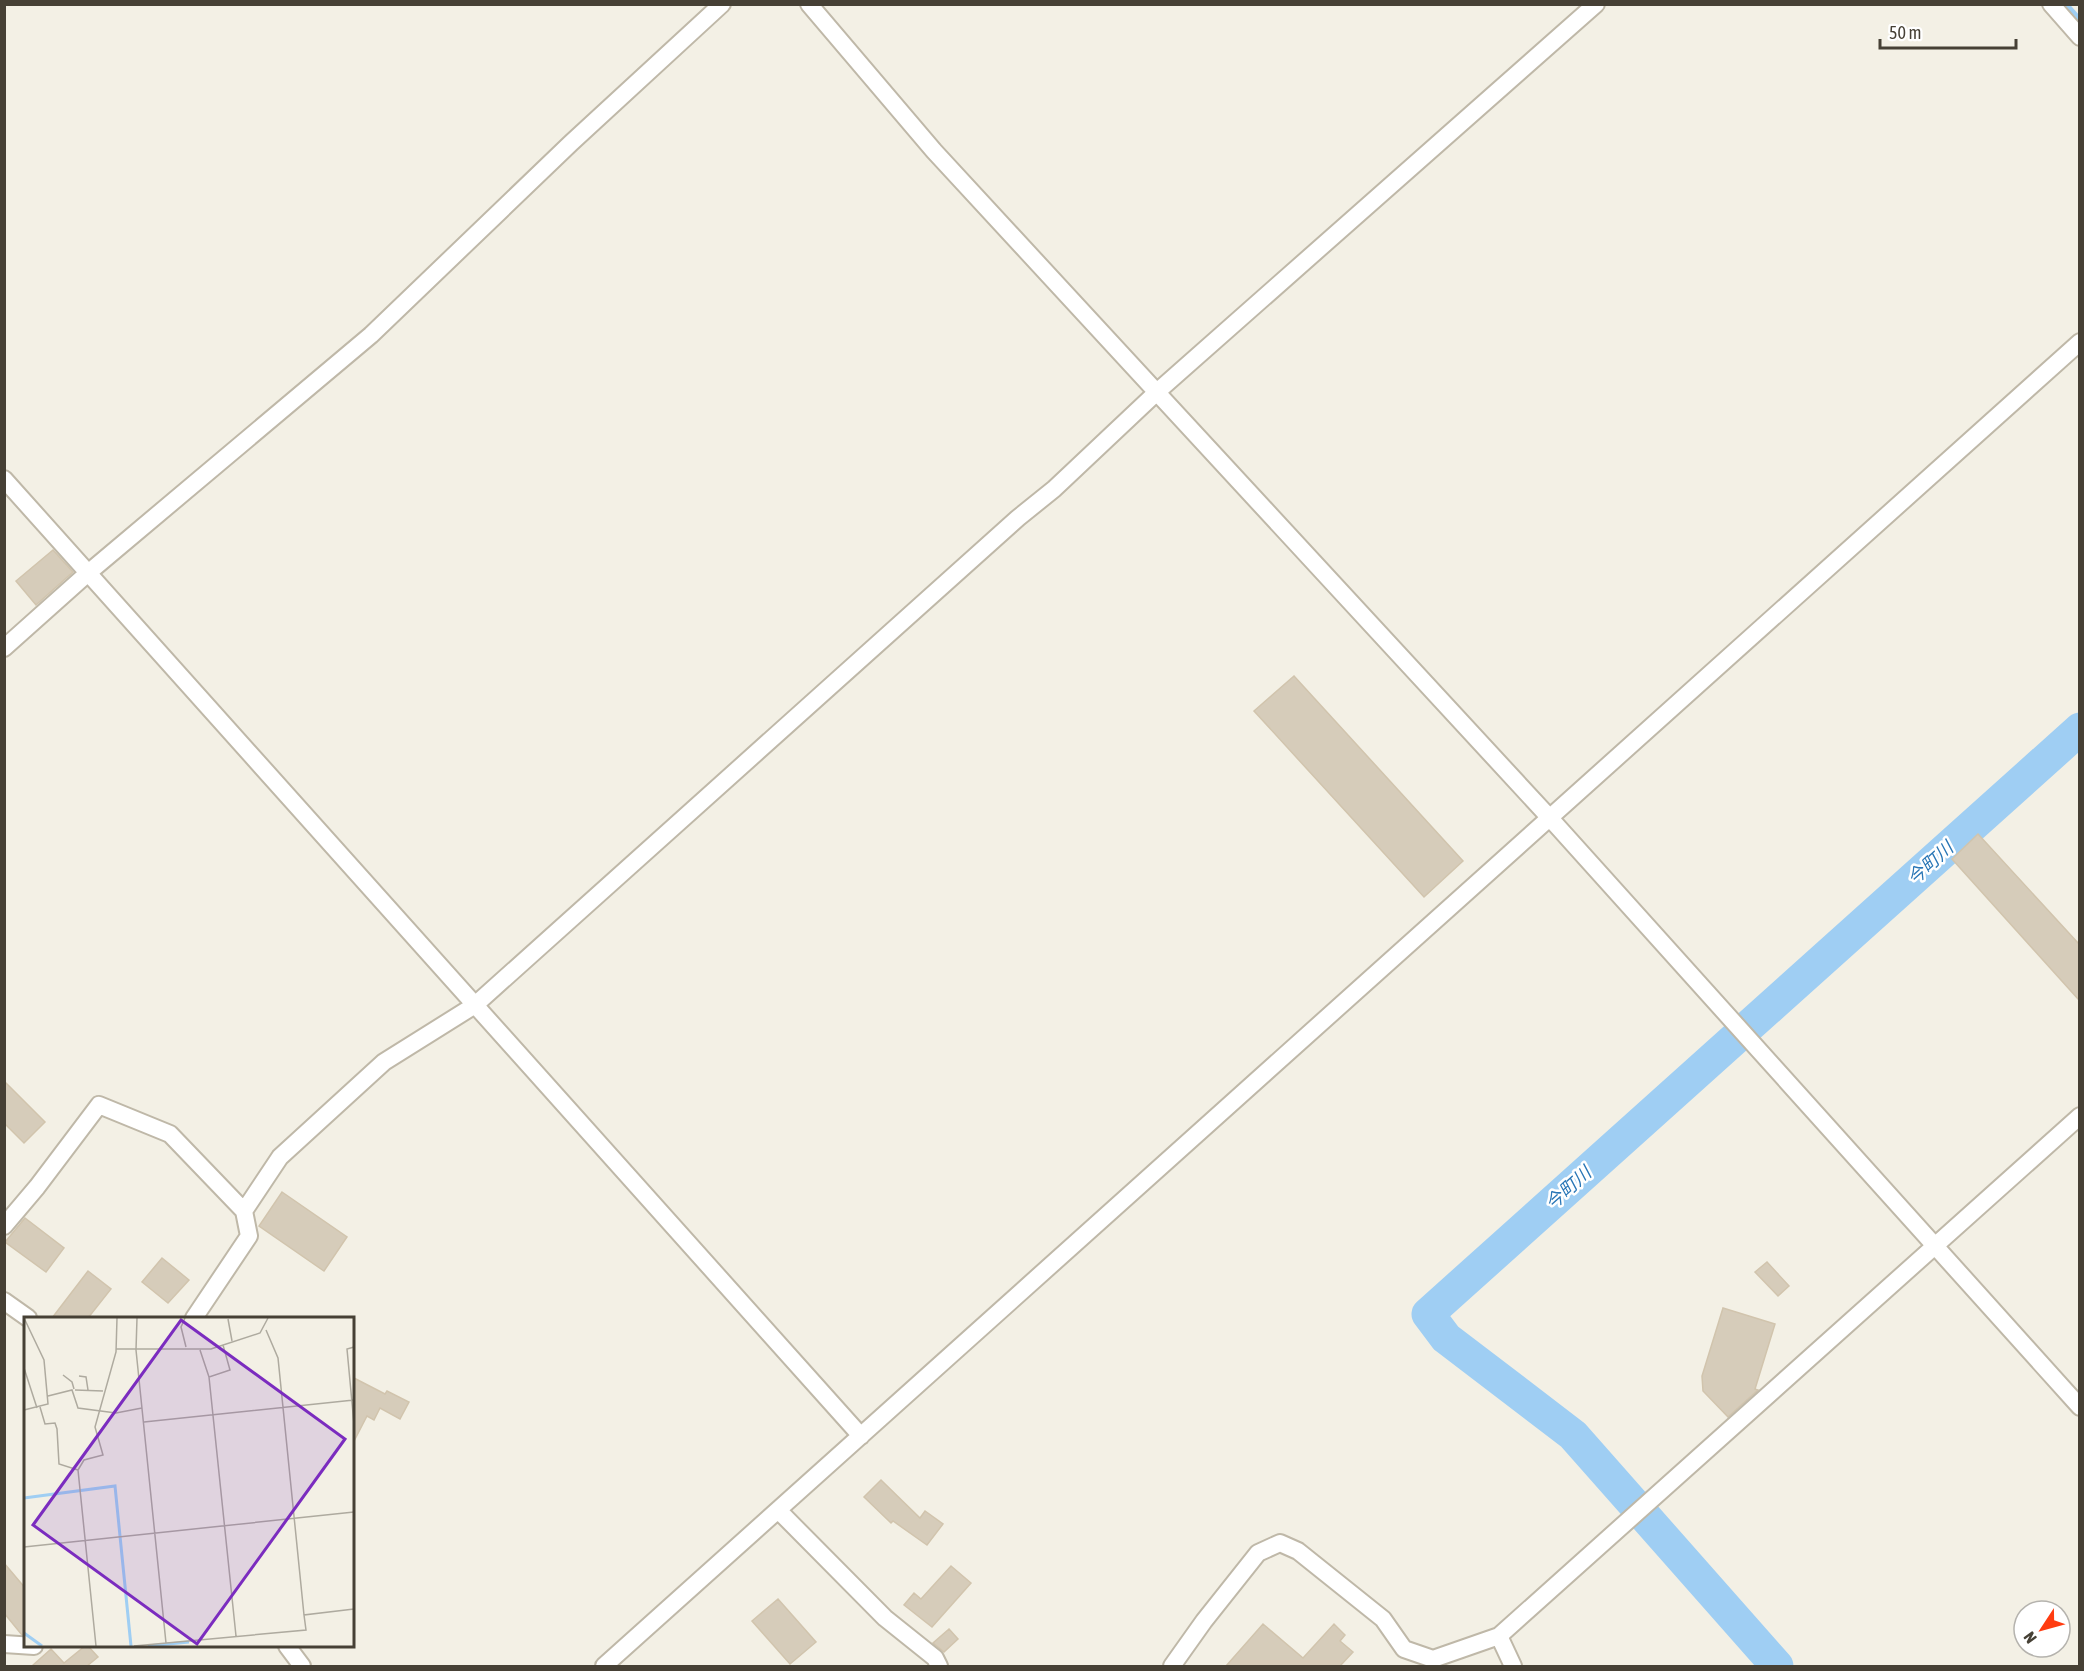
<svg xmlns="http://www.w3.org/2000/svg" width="2084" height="1671" viewBox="0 0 2084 1671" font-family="'Asap Condensed','Noto Sans JP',sans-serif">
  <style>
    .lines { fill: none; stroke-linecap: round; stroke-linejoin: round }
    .stream { stroke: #9fcef3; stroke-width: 5 }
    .river { stroke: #9fcef3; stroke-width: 33 }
    .building { fill: #d6ccba; stroke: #d1c4ad; stroke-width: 1.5 }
    .minor-casing { stroke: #bfb8a8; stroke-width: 20 }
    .minor { stroke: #fff; stroke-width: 16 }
    .labels { text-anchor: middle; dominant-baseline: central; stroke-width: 5; stroke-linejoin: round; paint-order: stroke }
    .water-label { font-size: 18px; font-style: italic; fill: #2976b6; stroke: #fff }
    .inset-river { fill: none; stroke: #9fcef3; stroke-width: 3 }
    .inset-road { fill: none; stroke: #aeaa9f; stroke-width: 1.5 }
    .view { fill: #7b2cbf; fill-opacity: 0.15; stroke: #7b2cbf; stroke-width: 3 }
    .inset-edge { fill: none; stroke: #464035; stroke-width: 3 }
  </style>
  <rect width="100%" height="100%" fill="#f3f0e5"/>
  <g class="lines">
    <path class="stream" d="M2066 4 2080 20"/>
    <path class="river" d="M1777 1666 1573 1435 1446 1338 1428 1314 2080 729"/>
  </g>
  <path class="building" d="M53 550 73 572 36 605 16 581Z
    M1294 676 1463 861 1424 897 1254 711Z
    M1978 834 2079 944V1000L1952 859Z
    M4 1081 45 1122 24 1143 4 1123Z
    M282 1192 347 1237 324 1271 259 1226Z
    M25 1218 64 1248 46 1272 5 1242Z
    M162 1258 189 1280 168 1303 142 1282Z
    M1767 1262 1789 1286 1778 1296 1755 1272Z
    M88 1271 111 1289 88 1318H52Z
    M1723 1308 1775 1324 1755 1389 1758 1390 1728 1417 1703 1391 1702 1376Z
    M352 1377 385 1394 387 1391 409 1402 400 1419 380 1408 374 1420 367 1416 352 1445Z
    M881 1480 920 1518 925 1511 943 1524 927 1545 893 1521 891 1523 864 1497Z
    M4 1563 26 1589V1635H22L4 1613Z
    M951 1566 971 1583 932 1627 904 1605 914 1593 921 1599Z
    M778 1599 816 1642 790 1664 752 1621Z
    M1263 1624 1303 1658 1334 1624 1345 1635 1340 1641 1353 1652 1340 1666H1226Z
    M949 1629 958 1639 944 1652 933 1643Z
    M85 1646H88L98 1657 87 1666H32L51 1649 64 1663Z"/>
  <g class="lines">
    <g class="minor-casing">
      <path id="minor" d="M809 4 934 151 1549 817 2080 1407
        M2051 4 2080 37
        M4 479 861 1436
        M4 648 88 573 371 335 571 143 722 4
        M4 1226 37 1187 99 1105 170 1134 244 1211 280 1157 384 1062 475 1005 1018 518 1054 489 1158 391 1596 4
        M4 1301 28 1318
        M194 1318 249 1236 244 1211
        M778 1510 885 1618 935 1658 939 1666
        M1499 1636 1513 1666
        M4 1644 34 1646
        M287 1646 302 1666
        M604 1666 2080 342
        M1172 1666 1204 1621 1258 1553 1280 1543 1298 1551 1383 1619 1404 1649 1433 1659 1499 1636 2080 1116"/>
    </g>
    <use href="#minor" class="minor"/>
  </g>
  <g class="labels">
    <g class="water-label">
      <text transform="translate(1930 863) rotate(-42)">今町川</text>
      <text transform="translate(1568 1188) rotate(-42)">今町川</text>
    </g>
  </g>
  <g transform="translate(24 1317)">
    <rect width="330" height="330" fill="#f3f0e5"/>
    <path class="inset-river" d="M0 181 91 169 107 329M0 316 18 329M124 329 165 325"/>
    <path class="inset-road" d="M113 1 112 33 142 326M161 1 157 10 162 30M204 2 208 24M242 13 254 41 280 298M199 28 206 53 185 60 212 319M330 30 323 32 330 107M92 32H187L236 16 244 1M176 33 185 60M0 51 13 91M39 58 48 65 50 72M55 59 62 60 64 73M51 73 79 74M24 79 48 73 54 91 92 96 118 91M16 90 21 107 31 106 33 112 35 147 54 153M0 93 24 87 20 43 0 1M120 105 330 83M0 230 330 195M72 329 54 153 60 143 79 138 71 110 92 35 93 1M110 329 282 313 280 298 330 292"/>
    <path class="view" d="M157 3 321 122 173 327 9 208Z"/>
    <rect width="330" height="330" class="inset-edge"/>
  </g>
  <rect width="2084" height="1671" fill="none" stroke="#464035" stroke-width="12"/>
  <g transform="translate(2042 1629) rotate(234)"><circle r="28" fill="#ffffff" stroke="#b5b3ae" stroke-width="1.5"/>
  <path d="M0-4.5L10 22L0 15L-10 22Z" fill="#ff3c11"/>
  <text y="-9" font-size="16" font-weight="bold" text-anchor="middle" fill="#464035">N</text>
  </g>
  <path d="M1880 39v9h136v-9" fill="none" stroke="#464035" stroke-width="3"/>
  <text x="1889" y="39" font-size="18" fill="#464035" stroke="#ffffff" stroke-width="4.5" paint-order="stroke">50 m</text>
</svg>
